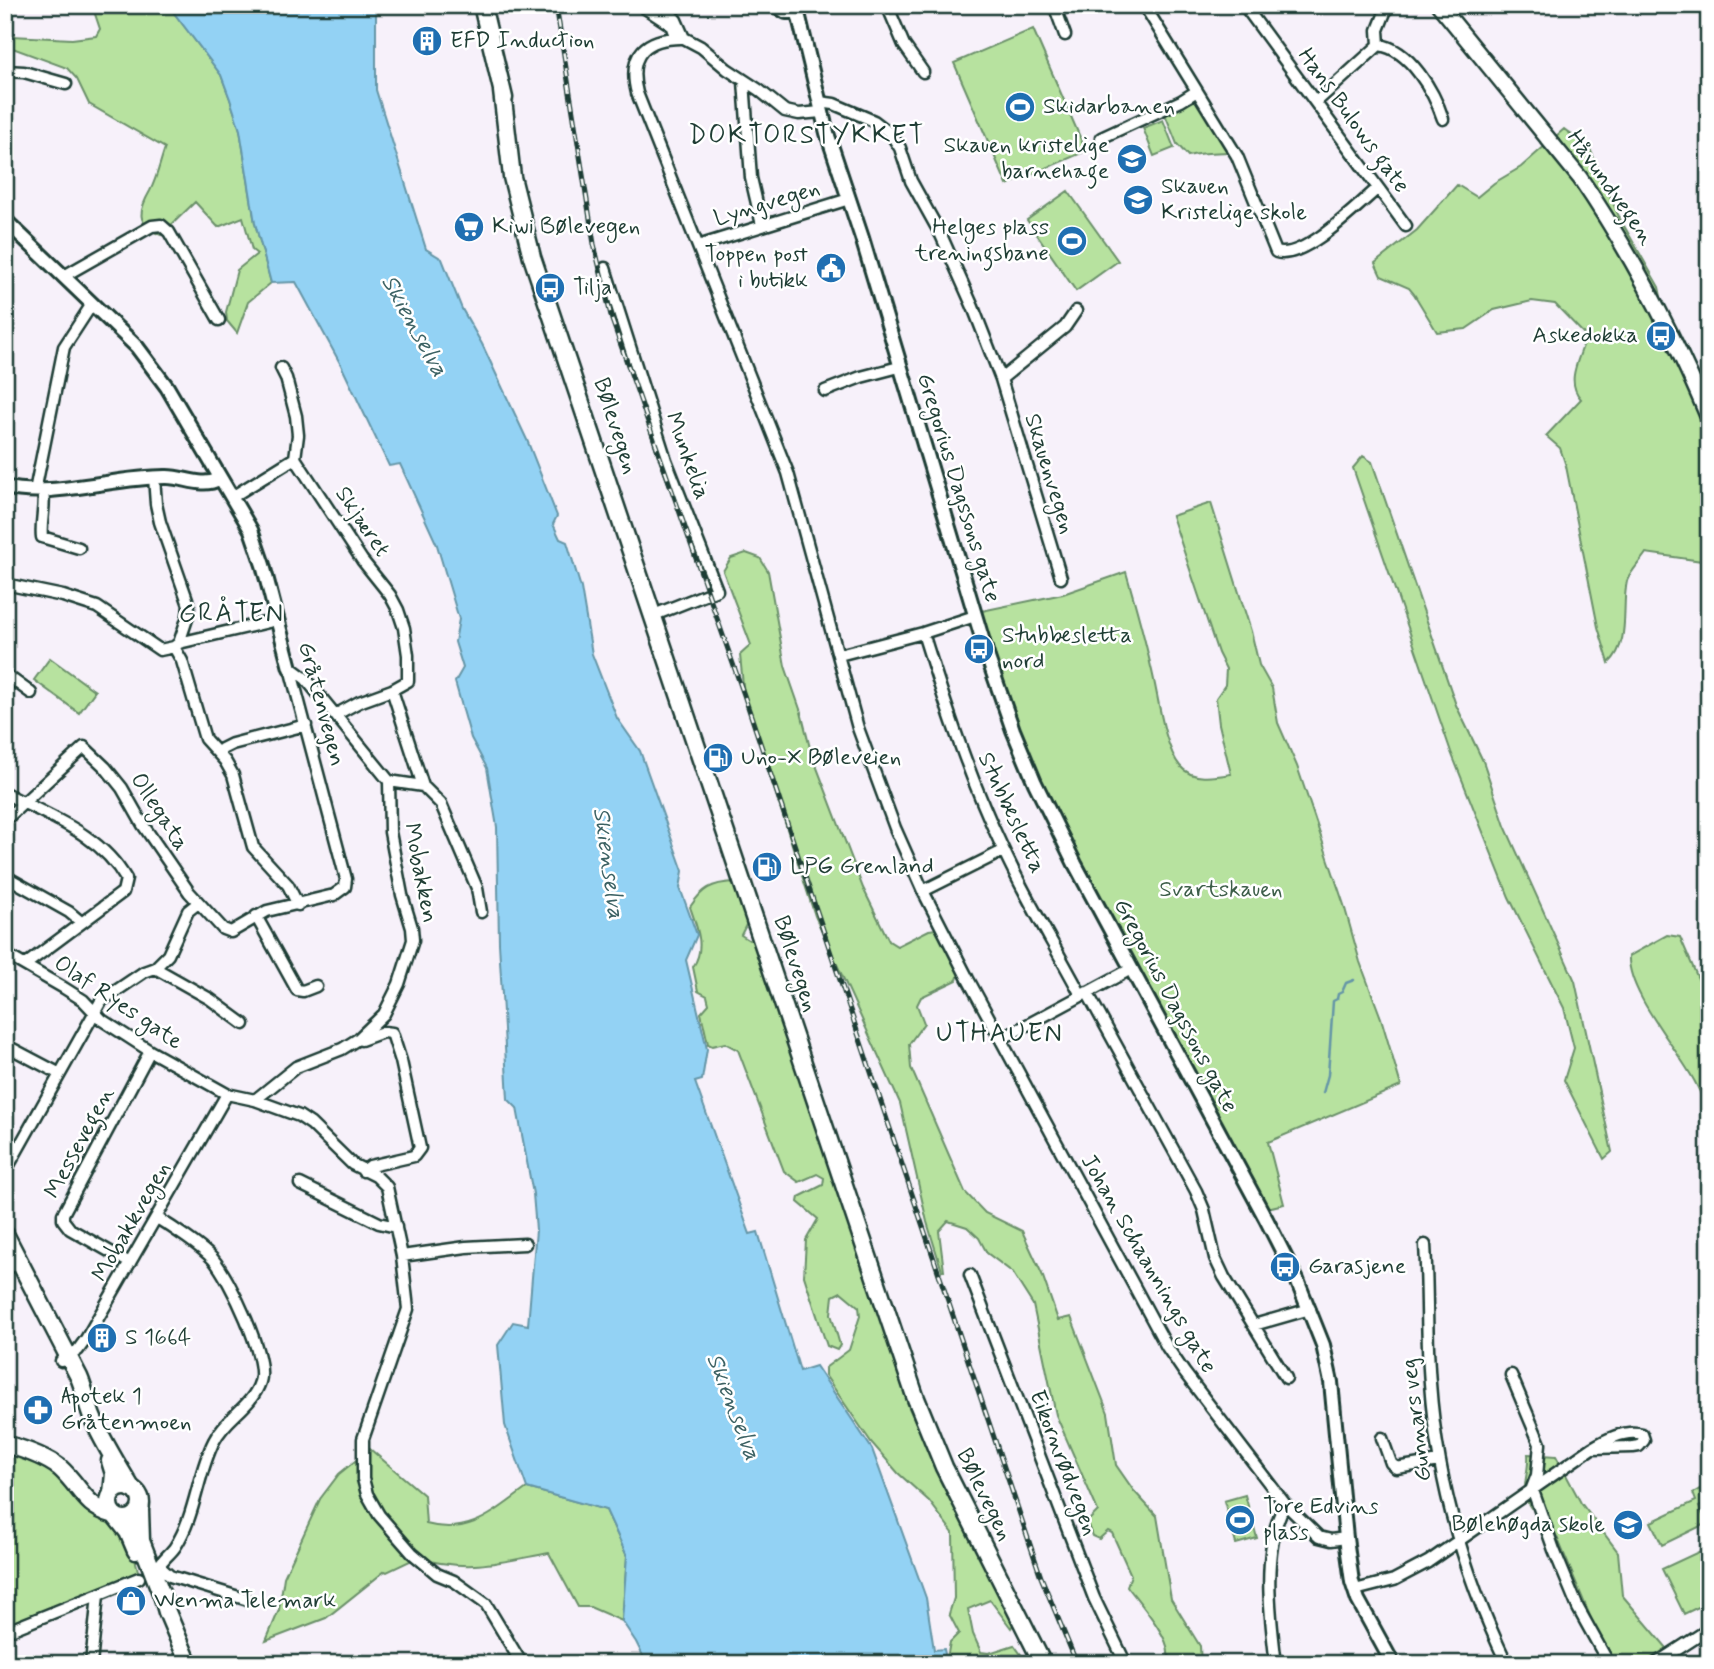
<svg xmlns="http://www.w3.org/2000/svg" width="1714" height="1669" viewBox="0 0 1714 1669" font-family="Mynerve,sans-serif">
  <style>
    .green { fill: #b7e29f; stroke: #6b906a; stroke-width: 2 }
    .water { fill: #93d2f4; stroke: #6596a7; stroke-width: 2 }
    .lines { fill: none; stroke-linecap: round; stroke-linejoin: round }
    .stream { stroke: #6596a7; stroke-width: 2.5 }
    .minor-casing { stroke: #1f3d34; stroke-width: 15 }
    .tertiary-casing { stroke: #1f3d34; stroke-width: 18 }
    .secondary-casing { stroke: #1f3d34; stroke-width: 19 }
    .primary-casing { stroke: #1f3d34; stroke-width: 21 }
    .trunk-casing { stroke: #1f3d34; stroke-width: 21 }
    .minor { stroke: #fff; stroke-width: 10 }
    .tertiary { stroke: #fff; stroke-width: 12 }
    .secondary { stroke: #fff; stroke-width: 14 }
    .primary { stroke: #fff; stroke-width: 16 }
    .trunk { stroke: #fff; stroke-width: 16 }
    .rail-casing { stroke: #1f3d34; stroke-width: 5 }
    .rail { stroke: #fff; stroke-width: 2.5; stroke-dasharray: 8; stroke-linecap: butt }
    .labels { text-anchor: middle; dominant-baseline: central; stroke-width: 5; stroke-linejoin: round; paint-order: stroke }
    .poi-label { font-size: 23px; fill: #1f3d34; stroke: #fff; text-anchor: start }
    .street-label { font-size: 23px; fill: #1f3d34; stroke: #fff }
    .park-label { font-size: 23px; fill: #3d5e49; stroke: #fff }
    .water-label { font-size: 24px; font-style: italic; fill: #3c6264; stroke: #fff }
    .quarter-label { font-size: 26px; letter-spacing: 2px; fill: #1f3d34; stroke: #fff }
  </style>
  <rect width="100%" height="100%" fill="#f7f1fa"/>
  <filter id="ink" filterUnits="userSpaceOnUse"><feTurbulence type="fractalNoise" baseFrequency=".0143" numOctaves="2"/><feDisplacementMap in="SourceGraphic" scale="14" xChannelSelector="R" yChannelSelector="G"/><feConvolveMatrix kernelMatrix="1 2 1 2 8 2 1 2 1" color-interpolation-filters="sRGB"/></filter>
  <g filter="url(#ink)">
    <path class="green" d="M92 5H168L221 75 230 99 240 130 255 223 271 283 248 302 237 333 227 321 226 312 237 270 257 254 252 250 243 217 218 227 195 202 161 235C135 225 139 210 150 191 157 178 160 162 165 148L89 104 77 79 67 68 7 46 12 36 72 39 96 36 100 29Z
      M1033 29 1086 151 1007 185 954 63Z
      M1196 100 1229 152C1214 153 1202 152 1188 156L1177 144 1165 114Z
      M1163 120 1174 148 1154 156 1143 128Z
      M1564 129 1590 149 1620 219 1659 287 1663 306 1709 405V562L1646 553C1641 561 1630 572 1627 581 1621 608 1631 642 1609 663L1598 627 1566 466 1560 448 1546 436 1581 399C1564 380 1581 357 1586 336L1555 304 1532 301 1494 310 1466 329 1437 332 1414 294 1409 288 1381 276 1375 263 1417 230 1457 185 1477 197 1494 183 1521 167Z
      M1068 191 1118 261 1076 291 1027 220Z
      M1363 456 1372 462 1456 705 1483 761 1505 826 1575 981 1612 1152 1604 1159 1564 1080 1574 1048 1564 1008 1509 897 1451 752 1353 468Z
      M1211 503 1251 631 1259 665 1272 688 1278 723 1297 766 1344 905 1360 962 1381 1018 1401 1086 1268 1142 1284 1204 1267 1208 1252 1183 1230 1137 1198 1082 1108 915 1017 729 977 612 1063 594 1126 572C1135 603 1144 635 1151 667 1158 693 1163 745 1180 766 1192 781 1214 777 1231 774L1219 724 1216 698 1225 685 1226 669 1218 653 1172 516Z
      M746 553 760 558 768 571 785 666 801 712 811 752 863 888 889 941 897 946 929 930 936 929 959 973 957 980 921 997 917 1005 924 1023 909 1044 911 1068 965 1192 985 1213 1022 1231 1042 1274 1058 1320 1071 1317 1108 1413 1116 1465 1134 1491 1157 1516 1171 1599 1200 1646 1201 1664H1175L1168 1654C1170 1637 1138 1601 1127 1586L1131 1575 1112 1533 1108 1531 1099 1539 1092 1536 1087 1522 1098 1511 1056 1415 1033 1305 1012 1272 987 1253 979 1238 967 1227 948 1221 939 1231 944 1271H942L927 1222 900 1103 815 916 744 695 740 655 751 645 723 571 731 558Z
      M50 658 95 691 79 713 34 680Z
      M734 882 739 890 749 919 741 935 749 940 758 939 798 1057 909 1408 953 1505 1014 1623 1011 1628 990 1600 968 1609 973 1634 981 1652 989 1653 1014 1645 1028 1664H946L950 1642 959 1633 949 1614 954 1598 953 1533 929 1501 898 1473 871 1442 825 1375V1368L849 1350 860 1316 859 1307 841 1292 833 1296 831 1314 840 1345 837 1350 827 1346 804 1276 806 1240 818 1219 798 1202 799 1197 823 1185 824 1178 817 1174 799 1182 784 1171 738 1050 725 1043 712 1046 708 1044 701 1013 709 1004 707 996 698 991 693 967C706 948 697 927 690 907 702 889 711 883 734 882Z
      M1667 935 1680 937 1699 981 1709 991V1113C1704 1103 1701 1093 1696 1084 1678 1049 1627 993 1629 956Z
      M370 1449 424 1495 426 1524C470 1536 493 1512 527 1488L606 1510 627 1556 622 1621 590 1607H578L549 1553C496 1563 470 1572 416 1558L387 1572 385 1571 326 1618 266 1641 279 1610 284 1577 320 1499 339 1474Z
      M1528 1454 1556 1456 1581 1503 1618 1552 1622 1595 1667 1648 1642 1664H1610L1544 1506 1531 1508C1518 1490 1530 1474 1528 1454Z
      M5 1455C17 1457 32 1458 43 1464 53 1470 57 1480 66 1487 100 1514 134 1531 139 1578L5 1631Z
      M1700 1489 1707 1503 1699 1507 1707 1523 1662 1545 1651 1522 1696 1501 1693 1493Z
      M1245 1495 1257 1538 1236 1544 1224 1501Z
      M1709 1547V1602L1684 1614 1662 1569Z"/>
    <path class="water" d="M168 5H376V90L426 249 442 259 462 309 482 344 527 440 557 516 553 524 560 539 567 542 581 588 592 654 617 718 640 751 683 871 680 888 697 935 686 960 707 1049 702 1080 695 1082 750 1234 758 1232 800 1371 816 1366 872 1449 926 1598 934 1650 944 1649 945 1654 942 1664H647L636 1642 622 1621 627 1556 606 1510 527 1488 505 1425 498 1345 513 1322 528 1325 536 1230 533 1194 517 1108 508 1099 499 943 497 827 487 768 471 738 455 682 463 668 455 642 459 619 437 545 400 464 389 466 341 365 296 282 271 283 255 223 240 130 230 99 221 75Z"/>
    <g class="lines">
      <path class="stream" d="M1323 1093 1328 1075 1333 1001 1337 999 1338 994 1342 992 1346 983 1354 980"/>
      <g class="minor-casing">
        <path id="minor" d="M663 5 676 20 684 38 701 47 727 69 759 90 785 111 799 114 821 112
          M887 5 904 45 923 72
          M1054 5 1065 35
          M1144 5 1237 156 1276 252C1303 261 1357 206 1378 188
          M1244 5 1406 226
          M645 8 671 25 676 38
          M684 38C646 37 627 54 637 93L788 473 858 728 895 828 923 891 968 979 1167 1347 1184 1372 1285 1504 1319 1537 1331 1540 1346 1538
          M1379 45C1410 49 1434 92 1443 119
          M5 71 24 72 66 84
          M744 81 751 178 762 225
          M819 102 834 104 874 121 891 134 900 148 911 181 941 235 973 307 1001 379 1061 578
          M1316 102 1379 45 1378 30 1388 5
          M1101 138 1181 101 1197 91
          M698 246 849 199
          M605 268 666 460 717 590 654 615
          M64 276 152 226 161 225 169 232 219 320
          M281 368 286 378 296 416 298 435 295 458 362 560 390 595 398 610 404 628 408 655V681L392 690 359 702 335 715
          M1001 379 1065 327 1076 311
          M825 391 861 377 899 367
          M154 477 156 504 160 522 189 605 188 616 179 643
          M43 490C46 506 40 522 42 537L79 548
          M35 491 64 347 92 304
          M232 497 295 458
          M5 584 63 596 97 607 160 650 174 647 179 643 277 620
          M923 633C946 707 970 779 1003 849 1026 899 1055 946 1081 995
          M174 647 182 661 205 739 225 761 233 775 253 847 288 885 298 905
          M839 655 923 633 975 616
          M291 668 306 679 389 781 423 786
          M5 674 31 693
          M392 690 423 786 441 804 477 888 481 912
          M219 754 222 749 232 744 306 725
          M5 793C49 817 100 833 126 879L123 892 25 965
          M5 820 84 747 105 767 122 788 143 825 189 892 223 929 231 932 267 911 334 895 345 887 346 879 290 668
          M5 876 69 912 81 922
          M923 891 1003 851
          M256 916 297 990 303 991 316 986
          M5 954 64 988 83 1000 102 1020 150 1051 227 1094 255 1100 299 1116 311 1124 352 1164 376 1176 387 1187 402 1256 408 1309 363 1439V1479L367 1494 379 1515 412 1553 437 1574 454 1581 486 1604 522 1664
          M155 968 210 999 244 1024
          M1087 992 1196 1191 1204 1210 1215 1258 1224 1277 1286 1378
          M1001 1039 1131 969
          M361 1040 383 1032 392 1033 401 1061 420 1148 414 1156 370 1166 363 1171
          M5 1045 60 1074
          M255 1100 296 1067 342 1049 358 1039 384 1014 399 984 413 940 412 928 402 895 390 832 389 781
          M5 1172 101 1001 144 972 155 968 168 955 188 911 198 903
          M300 1184 379 1223 396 1227
          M157 1218C172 1227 202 1247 213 1259 230 1279 268 1358 260 1382 252 1407 225 1418 214 1441 197 1474 196 1515 175 1547 171 1553 165 1557 161 1563V1568L170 1576 245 1599
          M1425 1245C1428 1291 1426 1337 1430 1383 1437 1482 1464 1575 1507 1664
          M402 1256 466 1247 525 1244
          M5 1258 17 1257 13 1266 5 1268
          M130 1263 70 1229 63 1220V1214L150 1051
          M970 1275 1094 1598 1126 1664
          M1254 1325 1310 1309
          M61 1361 78 1350 86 1339 227 1094
          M1511 1375 1540 1444 1537 1475 1532 1488 1554 1550 1578 1608 1609 1664
          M1382 1438 1391 1463 1396 1468 1439 1461
          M1355 1590 1394 1580 1428 1562 1592 1448 1633 1447 1639 1446 1644 1440 1642 1434C1626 1429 1605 1440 1592 1448
          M5 1632 139 1578
          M91 1664 98 1595
          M1276 1664C1270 1616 1261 1548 1285 1504
          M1655 1664 1709 1629"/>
      </g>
      <g class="tertiary-casing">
        <path id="tertiary" d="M775 5 786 12H797
          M796 5 827 133 862 238 988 658 1013 730 1035 783 1075 864 1266 1219 1297 1280 1323 1345 1331 1382 1346 1538 1352 1582 1358 1600 1393 1664
          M5 220 137 347 167 387 251 530 263 565 290 668
          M5 487C51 499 117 476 167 477 185 477 202 488 219 479"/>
      </g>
      <g class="secondary-casing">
        <path id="secondary" d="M1439 5 1580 178C1632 254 1673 333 1709 419"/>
      </g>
      <g class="primary-casing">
        <path id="primary" d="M482 5 504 98
          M502 91 512 177 532 257 915 1396 944 1467 1043 1664
          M5 1234 79 1377C85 1391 87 1405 93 1419 104 1444 118 1466 132 1489
          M110 1461 114 1474 112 1493"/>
      </g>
      <g class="trunk-casing">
        <path id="trunk" d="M5 1444C23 1449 45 1456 60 1468 81 1487 84 1506 112 1514
          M109 1503a16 16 0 1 1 32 0a16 16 0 1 1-32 0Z
          M140 1510 141 1541 163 1598 167 1612 189 1664
          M116 1517 128 1532 136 1551"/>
      </g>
      <use href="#minor" class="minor"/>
      <use href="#tertiary" class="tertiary"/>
      <use href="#secondary" class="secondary"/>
      <use href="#primary" class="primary"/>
      <use href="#trunk" class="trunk"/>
      <g class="rail-casing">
        <path id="rail" d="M556 5 594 244 612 320 744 695 1041 1577 1077 1664"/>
      </g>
      <use href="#rail" class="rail"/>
    </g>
  </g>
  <defs>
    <g id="building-disc" transform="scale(1.575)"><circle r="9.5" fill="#1f6fb2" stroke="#fff"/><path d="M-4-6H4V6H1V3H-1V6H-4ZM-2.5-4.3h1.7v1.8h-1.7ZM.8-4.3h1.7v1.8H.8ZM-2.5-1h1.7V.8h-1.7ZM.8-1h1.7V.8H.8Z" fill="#fff"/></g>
    <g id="stadium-disc" transform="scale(1.575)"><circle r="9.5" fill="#1f6fb2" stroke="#fff"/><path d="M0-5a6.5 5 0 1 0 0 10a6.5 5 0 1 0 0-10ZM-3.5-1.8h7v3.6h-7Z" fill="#fff"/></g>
    <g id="school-disc" transform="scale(1.575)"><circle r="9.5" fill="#1f6fb2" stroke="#fff"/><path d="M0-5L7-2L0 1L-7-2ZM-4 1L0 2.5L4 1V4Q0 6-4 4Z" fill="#fff"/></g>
    <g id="supermarket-disc" transform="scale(1.575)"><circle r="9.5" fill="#1f6fb2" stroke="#fff"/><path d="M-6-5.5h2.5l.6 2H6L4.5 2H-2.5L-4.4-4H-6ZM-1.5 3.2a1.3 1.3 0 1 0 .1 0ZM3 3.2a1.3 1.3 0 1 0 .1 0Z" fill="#fff"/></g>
    <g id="civic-disc" transform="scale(1.575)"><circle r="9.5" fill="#1f6fb2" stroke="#fff"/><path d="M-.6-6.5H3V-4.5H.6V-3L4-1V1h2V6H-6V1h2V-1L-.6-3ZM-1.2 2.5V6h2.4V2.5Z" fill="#fff"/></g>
    <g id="bus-disc" transform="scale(1.575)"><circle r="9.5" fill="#1f6fb2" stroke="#fff"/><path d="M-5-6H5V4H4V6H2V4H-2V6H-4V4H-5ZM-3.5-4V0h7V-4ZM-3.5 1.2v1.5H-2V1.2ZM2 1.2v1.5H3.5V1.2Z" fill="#fff"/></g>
    <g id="fuel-disc" transform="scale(1.575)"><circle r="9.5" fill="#1f6fb2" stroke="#fff"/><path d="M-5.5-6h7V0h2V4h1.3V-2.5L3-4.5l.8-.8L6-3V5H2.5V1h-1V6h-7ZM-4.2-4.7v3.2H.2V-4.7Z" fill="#fff"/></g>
    <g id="pharmacy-disc" transform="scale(1.575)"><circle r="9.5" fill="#1f6fb2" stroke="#fff"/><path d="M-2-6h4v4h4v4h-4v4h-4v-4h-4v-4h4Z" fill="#fff"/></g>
    <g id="shop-disc" transform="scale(1.575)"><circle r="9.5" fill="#1f6fb2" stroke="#fff"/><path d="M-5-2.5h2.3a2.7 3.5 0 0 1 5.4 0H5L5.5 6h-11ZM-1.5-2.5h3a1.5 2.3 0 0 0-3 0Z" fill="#fff"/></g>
  </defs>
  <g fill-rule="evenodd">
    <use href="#building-disc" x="427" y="41"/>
    <use href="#stadium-disc" x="1020" y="107"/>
    <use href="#school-disc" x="1132" y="159"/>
    <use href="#school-disc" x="1138" y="200"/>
    <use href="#supermarket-disc" x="469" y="227"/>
    <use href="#stadium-disc" x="1072" y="241"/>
    <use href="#civic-disc" x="831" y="268"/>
    <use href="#bus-disc" x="550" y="288"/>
    <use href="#bus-disc" x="1661" y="336"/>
    <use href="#bus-disc" x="979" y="649"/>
    <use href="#fuel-disc" x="718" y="758"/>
    <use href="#fuel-disc" x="767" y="867"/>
    <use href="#bus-disc" x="1285" y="1267"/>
    <use href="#building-disc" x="102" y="1338"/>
    <use href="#pharmacy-disc" x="38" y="1410"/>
    <use href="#stadium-disc" x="1240" y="1520"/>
    <use href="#school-disc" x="1628" y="1525"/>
    <use href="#shop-disc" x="131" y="1601"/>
  </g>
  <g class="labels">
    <g class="poi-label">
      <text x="450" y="41">EFD Induction</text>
      <text x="1043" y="107">Skidarbanen</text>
      <text x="1109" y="146" text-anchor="end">Skauen kristelige<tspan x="1109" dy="26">barnehage</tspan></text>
      <text x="1161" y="187">Skauen<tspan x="1161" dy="26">Kristelige skole</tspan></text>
      <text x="492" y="227">Kiwi Bølevegen</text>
      <text x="1049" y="228" text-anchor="end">Helges plass<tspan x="1049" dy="26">treningsbane</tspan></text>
      <text x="808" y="255" text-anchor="end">Toppen post<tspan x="808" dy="26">i butikk</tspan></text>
      <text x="573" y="288">Tilja</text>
      <text x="1638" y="336" text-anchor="end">Askedokka</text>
      <text x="1002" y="636">Stubbesletta<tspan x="1002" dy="26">nord</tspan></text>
      <text x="741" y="758">Uno-X Bøleveien</text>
      <text x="790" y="867">LPG Grenland</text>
      <text x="1308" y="1267">Garasjene</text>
      <text x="125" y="1338">S 1664</text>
      <text x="61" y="1397">Apotek 1<tspan x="61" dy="26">Gråtenmoen</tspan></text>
      <text x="1263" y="1507">Tore Edvins<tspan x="1263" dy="26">plass</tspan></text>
      <text x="1605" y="1525" text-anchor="end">Bølehøgda skole</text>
      <text x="154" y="1601">Wenma Telemark</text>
    </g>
    <g class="street-label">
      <text transform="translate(1353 121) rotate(54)">Hans Bulows gate</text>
      <text transform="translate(1610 188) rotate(55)">Håvundvegen</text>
      <text transform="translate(767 204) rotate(-17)">Lyngvegen</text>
      <text transform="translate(615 426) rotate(72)">Bølevegen</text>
      <text transform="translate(687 456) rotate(70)">Munkelia</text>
      <text transform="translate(1049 474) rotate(73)">Skauenvegen</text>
      <text transform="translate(958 488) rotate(73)">Gregorius Dagssons gate</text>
      <text transform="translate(362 522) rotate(56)">Skjæret</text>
      <text transform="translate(321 704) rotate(75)">Gråtenvegen</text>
      <text transform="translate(159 812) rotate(57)">Ollegata</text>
      <text transform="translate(1011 813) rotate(65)">Stubbesletta</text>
      <text transform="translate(420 873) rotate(79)">Mobakken</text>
      <text transform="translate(795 964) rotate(72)">Bølevegen</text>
      <text transform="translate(118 1003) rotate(34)">Olaf Ryes gate</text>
      <text transform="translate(1175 1006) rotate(62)">Gregorius Dagssons gate</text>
      <text transform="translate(80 1143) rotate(-62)">Messevegen</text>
      <text transform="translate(132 1222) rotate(-60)">Mobakkvegen</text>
      <text transform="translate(1148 1264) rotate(60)">Johan Schaannings gate</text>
      <text transform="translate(1417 1420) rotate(-97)">Gunnars veg</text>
      <text transform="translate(1063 1463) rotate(69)">Eikornrødvegen</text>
      <text transform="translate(984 1495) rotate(64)">Bølevegen</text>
    </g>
    <g class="park-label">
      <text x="1221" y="890">Svartskauen</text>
    </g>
    <g class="water-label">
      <text transform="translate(414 326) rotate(61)">Skienselva</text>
      <text transform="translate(608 863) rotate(82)">Skienselva</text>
      <text transform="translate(733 1407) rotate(69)">Skienselva</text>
    </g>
    <g class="quarter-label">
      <text x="807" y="136">DOKTORSTYKKET</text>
      <text x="232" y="614">GRÅTEN</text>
      <text x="1000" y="1034">UTHAUEN</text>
    </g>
  </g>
  <rect width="1714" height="1669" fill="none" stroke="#fff" stroke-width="28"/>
  <rect x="14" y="14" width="1686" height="1641" fill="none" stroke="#1f3d34" stroke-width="2.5" filter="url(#ink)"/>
</svg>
